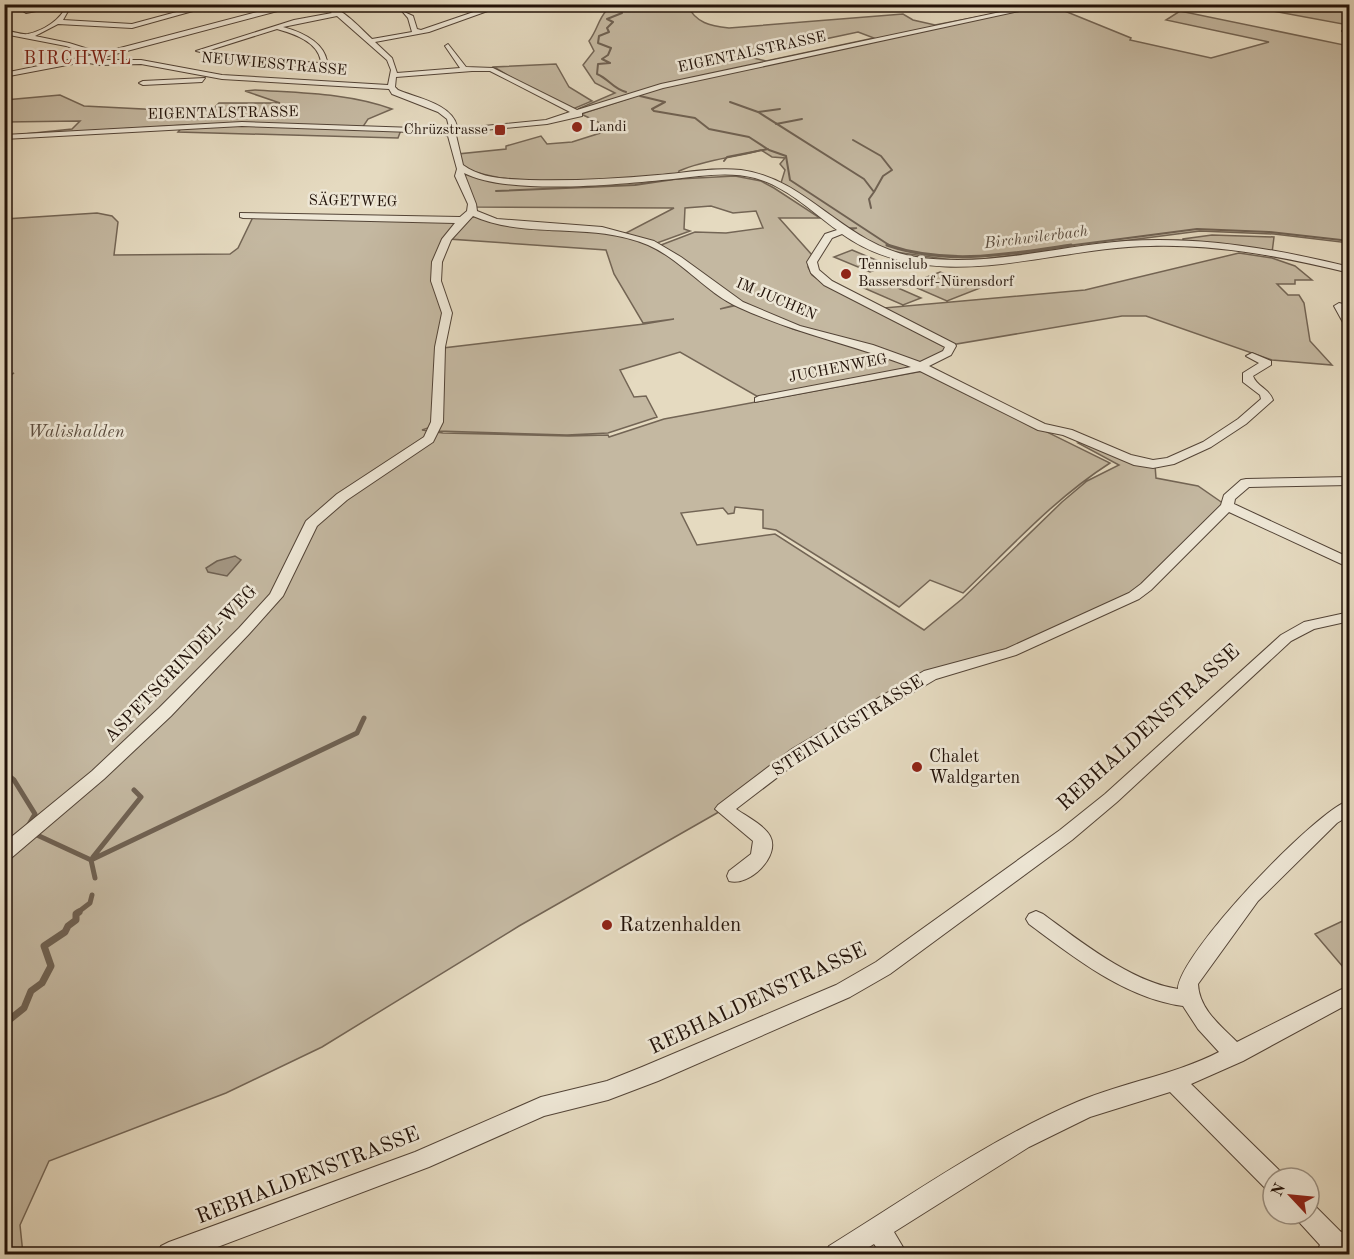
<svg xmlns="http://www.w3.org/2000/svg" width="1354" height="1259" viewBox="0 0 1354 1259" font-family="'Old Standard TT',serif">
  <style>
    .green { fill: #c4b8a1; stroke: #736555; stroke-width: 1.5; fill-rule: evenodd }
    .water { fill: #a39682; stroke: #6f6152; stroke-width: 1.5 }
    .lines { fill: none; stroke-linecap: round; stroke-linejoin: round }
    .stream-far3 { stroke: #6f6152; stroke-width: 2 }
    .stream-far2 { stroke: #6f6152; stroke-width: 3 }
    .stream-far1 { stroke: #6f6152; stroke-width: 5 }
    .stream { stroke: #6f6152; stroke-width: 7 }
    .minor-casing { stroke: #534437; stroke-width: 2 }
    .minor { fill: #eee7d6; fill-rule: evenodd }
    .poi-dot { fill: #8f2418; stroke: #eee7d6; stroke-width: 2 }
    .labels { text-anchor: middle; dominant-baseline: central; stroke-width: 5; stroke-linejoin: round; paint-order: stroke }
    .far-street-label { font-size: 15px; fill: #221209; stroke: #eee7d6 }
    .far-poi-label { font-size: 15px; fill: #221209; stroke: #eee7d6; text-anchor: start }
    .far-water-label { font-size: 16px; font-style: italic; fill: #5c4d3f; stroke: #eee7d6 }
    .far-quarter-label { font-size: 18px; letter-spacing: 1.5px; fill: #7a1f14; stroke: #eee7d6 }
    .park-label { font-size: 18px; font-style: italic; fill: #5b4c3e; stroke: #eee7d6 }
    .street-label { font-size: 18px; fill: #221209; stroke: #eee7d6 }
    .poi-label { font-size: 18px; fill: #221209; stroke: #eee7d6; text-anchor: start }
    .near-street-label { font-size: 21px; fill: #221209; stroke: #eee7d6 }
    .near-poi-label { font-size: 21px; fill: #221209; stroke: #eee7d6; text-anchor: start }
  </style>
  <rect width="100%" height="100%" fill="#e5dac0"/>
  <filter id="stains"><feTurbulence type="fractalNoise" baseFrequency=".00333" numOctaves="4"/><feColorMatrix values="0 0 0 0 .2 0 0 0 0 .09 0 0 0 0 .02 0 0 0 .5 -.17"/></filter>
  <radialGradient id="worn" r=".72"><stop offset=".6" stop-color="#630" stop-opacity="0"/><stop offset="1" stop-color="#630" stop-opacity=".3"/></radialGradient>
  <path class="green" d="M598 5H687C696 23 710 26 729 28L903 14 913 20 935 25 1040 5H1050L1131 38 1130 40 1211 58 1269 42 1166 20 1180 11 1349 46V243L1274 234 1200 231 983 259 952 260 895 252 863 241 849 230 857 228H848L781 183 785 170 780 164 785 158 772 157 761 150C734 158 706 159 679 171L678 175C642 178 606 180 570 180 532 181 499 182 464 168L458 154 506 149V146L541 136 547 144 572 142 613 129 581 114 630 98 578 109 615 93 595 83 583 65 594 51 589 41C597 31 598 20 606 11L605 8ZM858 32 874 38 766 61 745 56Z
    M1240 5H1349V23L1348 25Z
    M556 64 569 87 592 101 573 109 532 90 494 67Z
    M255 90C300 93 349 93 392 109L368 119 362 128 401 130 398 138 178 132 184 125 5 136 72 129 80 121 5 122V100L60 95 84 106 162 110 154 117 203 119 219 103H280L245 91Z
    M467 174 487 180 603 183 735 176 761 181 774 188 820 218H779L812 255 808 267 812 275 822 282 884 308 1085 290 1239 253 1272 258 1295 266 1312 280H1295V284H1277L1288 295H1299L1304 303 1310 341 1332 365 1272 360 1146 316H1122L945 346V352L921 366 801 329 741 303 661 245 695 232 726 233 763 228 756 211 733 213 711 206 685 208 684 229 690 231 657 243 624 234 674 208 475 207 461 176Z
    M97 213 112 216 118 222 114 255 230 254 238 248 253 217 459 221 435 263 444 313 431 427 422 430 443 433 569 436 608 435 609 437 664 419 923 371 1110 463C1055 498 1010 548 963 593L930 580 899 607 776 530 763 528V510L735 507 734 513 728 514 723 508 681 513 697 545 775 534 924 630 962 599 1062 502 1087 481 1119 465 1078 443 1089 440 1155 465 1156 478 1198 486 1227 506 1146 587 1011 652 930 675 724 809 519 926 322 1047 226 1093 49 1161 20 1225 23 1254H5L4 380 14 373 5 378V219Z
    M471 215 483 219 622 235 654 246 739 304 720 309 738 305 793 329 864 347 918 368 760 398 680 352 620 370 634 397 646 396 657 417 608 433 567 435 438 431 443 348 644 324 674 319 643 323 614 274 606 250 449 239Z
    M1212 235 1274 237 1272 253 1183 242V239Z
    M852 250 888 265 870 272 834 257Z
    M940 272 980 288 947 301 908 284Z
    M882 281 921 298 903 305 864 288Z
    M1349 918V974L1315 934Z"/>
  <path class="water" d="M235 556 241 560 227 576 208 572 206 568 217 561Z"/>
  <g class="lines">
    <path class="stream-far3" d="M614 4 619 6 622 13 607 19 613 22 607 28 609 32 599 36 598 43 611 48 608 55 602 59 610 63 598 64 597 74C609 79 613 89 626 92
      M640 96 665 102 652 109 654 111 695 118 709 129 749 137 769 150 786 156 790 180 892 247
      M730 102 758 112 864 179 874 192 869 199 871 208
      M758 112 780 109
      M776 124 802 119
      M853 140 881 156 892 170 883 176 874 192
      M724 161 727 157 768 149
      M496 191 635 185 682 178
      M1059 247 1197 229 1269 232 1350 241"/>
    <path class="stream-far2" d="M887 245C948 266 1009 254 1071 245"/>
    <path class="stream-far1" d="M4 772 14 780 35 814 28 826
      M37 835 91 860 95 878
      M93 857 141 797 134 790
      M91 860 357 733 364 718
      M77 913 90 903 92 895"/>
    <path class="stream" d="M4 1024 24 1008 31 991 42 983 51 966 44 946 65 932 68 926 76 920V914L79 912"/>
    <g class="minor-casing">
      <path id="minor" d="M51 4H72L63 20 132 24 206 4H218L132 28 58 24 35 36 69 43 101 53 257 12 291 4H304L93 60H141L222 75 388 85 391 70 387 60 337 16 283 27C301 32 323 41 327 61L316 72 313 70 315 67 247 62 196 51 294 20 332 13 320 4C339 4 358 26 372 39L412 32 408 18 402 11 413 16 417 29 421 30 497 4H507L429 32 375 42 392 58 397 73 460 68 445 46 448 44 466 67 493 68 577 110 661 84 1038 4H1052L663 88 582 113V116L547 124 464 132 456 135 463 165C482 179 506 179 529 180 572 181 615 179 658 175 685 173 713 167 741 170 809 179 843 245 916 257 987 268 1056 246 1126 241 1201 236 1277 249 1350 267V273C1285 257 1217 244 1150 246 1051 247 933 299 842 234L832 238 817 262 819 270 832 281 955 344 956 346 951 355 929 366 1045 424 1072 430 1131 455 1153 460 1167 458 1203 442 1238 419 1261 399 1260 395 1243 382V373L1259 363 1246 356 1252 353 1271 361V365L1253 376C1257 387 1269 388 1273 400L1246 424 1211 447 1174 464 1153 468 1134 465 1063 435 1038 430 920 371 755 402V398L759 396 911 367C854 345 794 333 738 307 705 292 682 260 648 245 592 221 527 240 473 216L451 240 442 262 441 281 452 313 445 347 443 422 433 442 347 500 317 526 283 596 249 634 171 716 104 779 10 859 4 861V843L92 771 159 708 239 628 270 594 306 521 337 494 424 437 431 422 435 347 442 313 431 281 432 262 442 239 455 223 243 218 240 217V213L460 217 467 211 468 204 455 176 457 169 448 136 440 133 242 126 4 139V135L242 122 444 129 449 127 447 119 438 112 392 94 389 89 222 79 141 64 100 65 83 62 4 77V73L93 55 66 46 4 34V30C11 31 22 35 28 34 42 31 62 20 66 5L26 13 23 11ZM277 29C294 34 317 41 321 61L319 63 247 58 207 51ZM472 71H490L570 112 546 120 463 128 457 126C452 104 417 98 398 90L395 87 396 77ZM464 173C509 196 622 184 673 179 700 176 729 171 755 178 787 187 811 211 837 230L825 234 807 262 811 273 824 285 945 347 943 351 920 362 873 345 800 326 743 302 681 257 654 241 602 227 497 219 477 211 476 204Z
        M1350 21V38L1342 31Z
        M205 78 202 82 143 85 139 83 143 81Z
        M1339 303 1343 304 1350 316V329L1345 326 1334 306Z
        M1350 477V485L1249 487 1235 499 1234 504 1350 558V568L1229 512 1151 590 1139 599 1016 655 936 679 804 757 736 809C746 816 764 825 770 836 781 856 749 887 729 881L727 876 729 871 751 854 753 841 715 809 718 805 792 749 924 671 1006 649 1129 593 1141 584 1221 505 1224 495 1241 480 1246 479Z
        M1350 612V621L1314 629 1291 641 1117 802 1072 840 890 974 850 997 658 1081 608 1100 544 1116 429 1167 199 1254H157L161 1246 169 1242 415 1152 541 1097 607 1081 642 1067 836 985 876 962 1060 830 1105 794 1281 635 1304 622Z
        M1350 800V815L1337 823 1258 901 1198 984C1199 1009 1221 1026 1237 1042L1350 985V1003L1243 1061 1191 1084 1281 1172 1284 1178H1273V1191L1265 1188 1170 1092 1090 1117 1029 1147 894 1232 907 1254H881L874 1244 858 1254H825L829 1246C910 1196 990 1139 1077 1102 1124 1082 1174 1075 1219 1052L1198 1029 1183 1006C1125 998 1075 958 1029 924L1026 919 1029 914 1036 911 1043 914C1080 941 1131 982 1178 989 1178 955 1316 810 1350 800Z
        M1309 1204 1315 1206 1341 1232 1350 1229V1254H1315L1320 1245 1299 1222 1295 1214H1309Z"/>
    </g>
    <use href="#minor" class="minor"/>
  </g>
  <g class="poi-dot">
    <circle cx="577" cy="127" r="6"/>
    <rect x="494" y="124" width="12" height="12" rx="3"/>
    <circle cx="846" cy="274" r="6"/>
    <circle cx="917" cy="767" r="6"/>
    <circle cx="607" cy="925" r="6"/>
  </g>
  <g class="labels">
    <g class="far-street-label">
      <text transform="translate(752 53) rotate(-12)">EIGENTALSTRASSE</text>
      <text transform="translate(274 65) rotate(5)">NEUWIESSTRASSE</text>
      <text transform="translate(223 114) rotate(-1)">EIGENTALSTRASSE</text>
      <text transform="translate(353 202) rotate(1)">SÄGETWEG</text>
      <text transform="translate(776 300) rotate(23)">IM JUCHEN</text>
      <text transform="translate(838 369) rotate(-11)">JUCHENWEG</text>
    </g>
    <g class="far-poi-label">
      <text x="589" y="127">Landi</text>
      <text x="488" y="130" text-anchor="end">Chrüzstrasse</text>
      <text x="858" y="265">Tennisclub<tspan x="858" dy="17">Bassersdorf-Nürensdorf</tspan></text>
    </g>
    <g class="far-water-label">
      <text transform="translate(1036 238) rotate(-7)">Birchwilerbach</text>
    </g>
    <g class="far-quarter-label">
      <text x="78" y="59">BIRCHWIL</text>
    </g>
    <g class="park-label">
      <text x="76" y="432">Walishalden</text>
    </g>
    <g class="street-label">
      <text transform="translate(181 664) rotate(-46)">ASPETSGRINDEL-WEG</text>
      <text transform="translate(848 726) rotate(-32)">STEINLIGSTRASSE</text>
    </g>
    <g class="poi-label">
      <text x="929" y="757">Chalet<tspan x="929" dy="21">Waldgarten</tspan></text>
    </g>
    <g class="near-street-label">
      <text transform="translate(1149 728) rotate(-42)">REBHALDENSTRASSE</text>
      <text transform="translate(758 999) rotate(-25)">REBHALDENSTRASSE</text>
      <text transform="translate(308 1176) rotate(-21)">REBHALDENSTRASSE</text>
    </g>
    <g class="near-poi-label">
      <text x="619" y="925">Ratzenhalden</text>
    </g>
  </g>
  <rect width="1354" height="1259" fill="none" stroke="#e5dac0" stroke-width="24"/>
  <rect x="6" y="6" width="1342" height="1247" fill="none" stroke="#221209" stroke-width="3"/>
  <rect x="12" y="12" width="1330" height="1235" fill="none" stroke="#221209" stroke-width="1.5"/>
  <g transform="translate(1291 1196) rotate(296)"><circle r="28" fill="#eee7d6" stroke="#9c9284" stroke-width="1.5"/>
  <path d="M0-4.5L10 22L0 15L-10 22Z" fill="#8f2418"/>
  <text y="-9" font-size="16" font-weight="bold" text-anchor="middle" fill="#221209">N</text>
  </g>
  <rect width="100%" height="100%" filter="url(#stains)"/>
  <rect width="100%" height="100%" fill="url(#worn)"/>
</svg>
